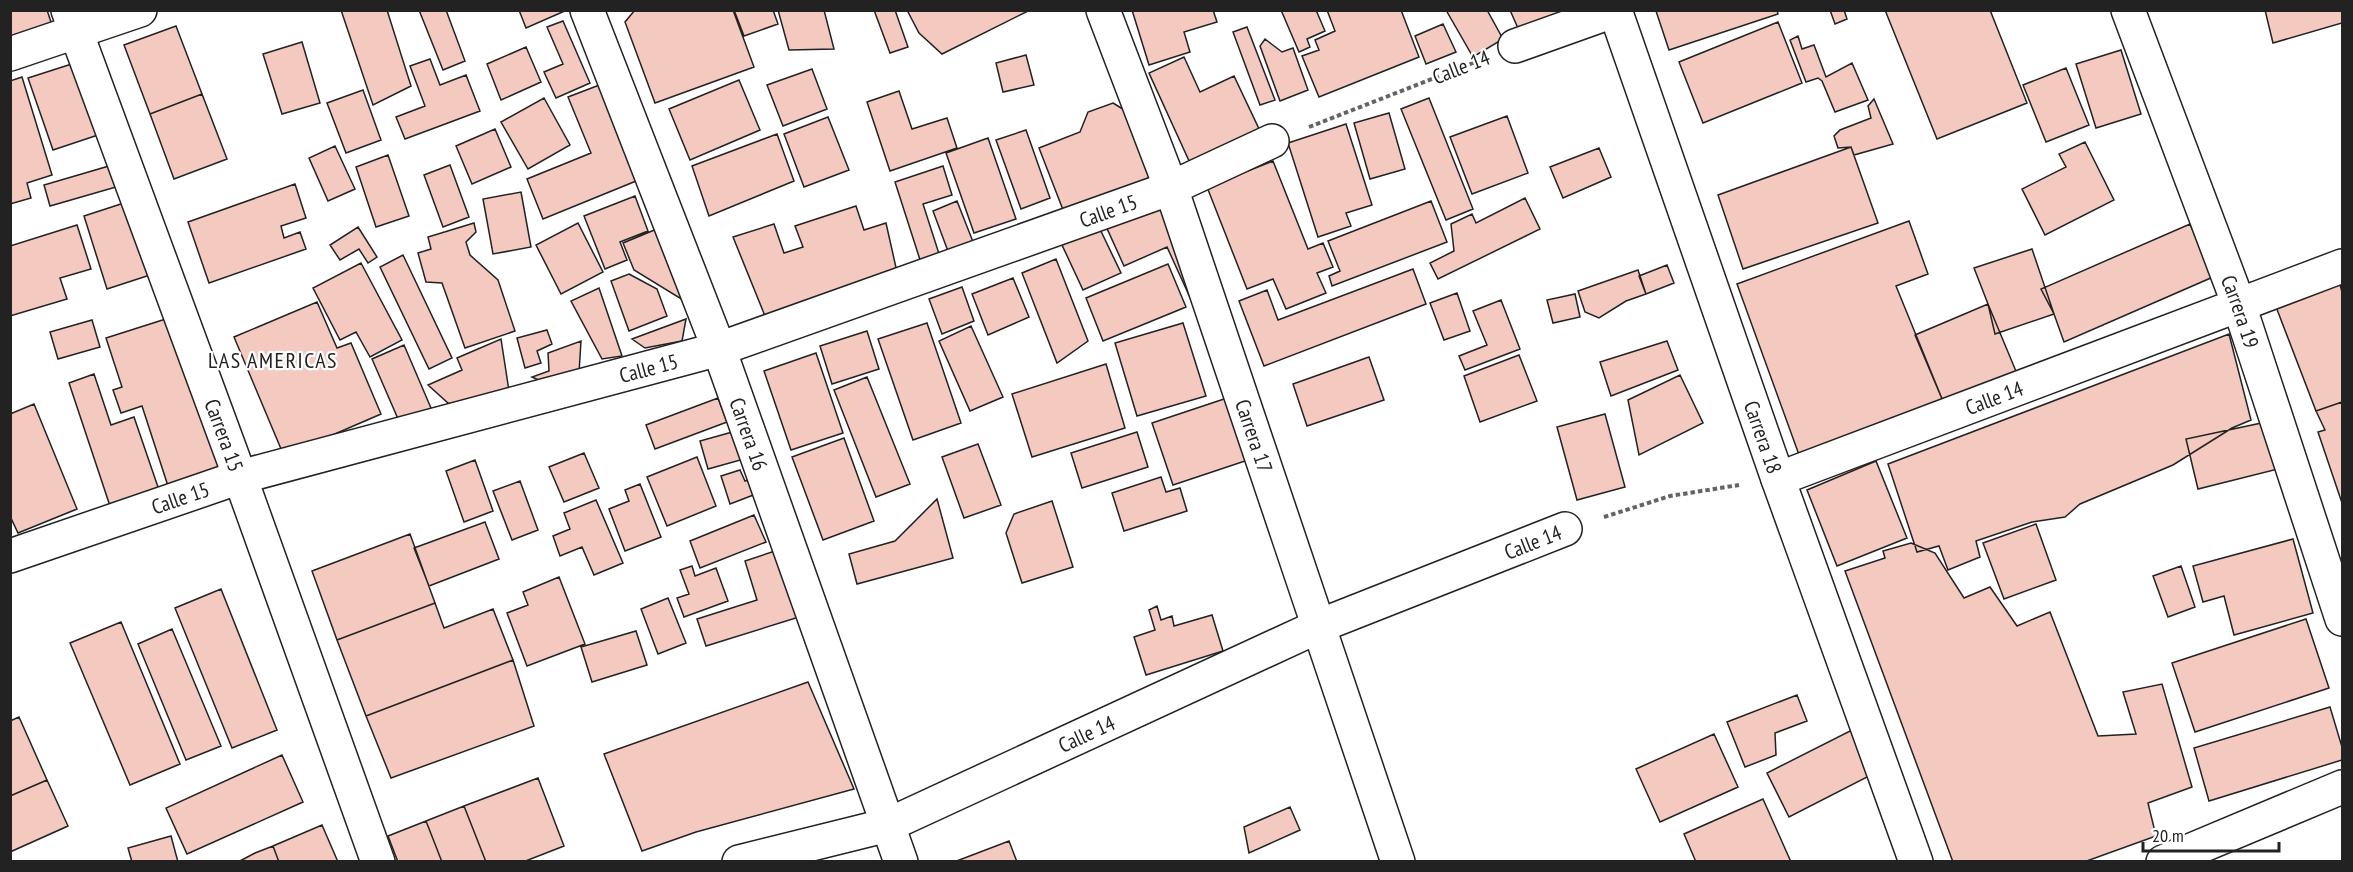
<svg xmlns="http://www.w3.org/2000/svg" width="2353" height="872" viewBox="0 0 2353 872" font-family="'PT Sans Narrow',sans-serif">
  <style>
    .building { fill: #f3c9c0; stroke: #222; stroke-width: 1.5 }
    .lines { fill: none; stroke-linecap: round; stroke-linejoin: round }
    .minor-casing { stroke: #222; stroke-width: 36 }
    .path { stroke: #646464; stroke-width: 4; stroke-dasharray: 4.5 3; stroke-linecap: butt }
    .minor { stroke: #fff; stroke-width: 33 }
    .labels { text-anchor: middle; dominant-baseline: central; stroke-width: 4.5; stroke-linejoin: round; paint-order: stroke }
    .street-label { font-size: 21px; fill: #222; stroke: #fff }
    .neighbourhood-label { font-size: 22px; letter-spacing: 1.5px; fill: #222; stroke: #fff }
  </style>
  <rect width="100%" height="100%" fill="#fff"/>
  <path class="building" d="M10 10H47L55 34 10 50Z
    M341 10H387L411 86 373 105Z
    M419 10H446L465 61 443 70Z
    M519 10H567L526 28Z
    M635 10H733L754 67 655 103 625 22Z
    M734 10H773L778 24 744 36Z
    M778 10H824L834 49 789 50Z
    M874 10H895L908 47 890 53Z
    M907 10H1030L942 54 919 33Z
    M1132 10H1213L1217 22 1184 32 1190 52 1149 65Z
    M1281 10H1316L1325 31 1307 39 1310 47 1299 52Z
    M1327 10H1401L1419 57 1319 97 1302 56 1319 50 1315 40 1335 31Z
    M1446 10H1487L1503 39 1473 57Z
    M1510 10H1595L1524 42Z
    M1777 10 1778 14 1669 50 1656 11Z
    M1830 10H1844L1847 19 1835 24Z
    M1885 10H1990L2027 103 1937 139Z
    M2265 10H2342V23L2273 43Z
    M563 21 590 83 556 98 544 72 563 64 547 27Z
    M1778 22 1802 83 1703 123 1679 62Z
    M1443 24 1456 52 1426 64 1415 36Z
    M176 26 202 94 150 114 124 45Z
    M1247 27 1275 100 1260 105 1233 32Z
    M1798 36 1802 49 1814 45 1826 77 1852 63 1868 100 1835 112 1822 81 1818 78 1806 82 1790 40Z
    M1265 39 1282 52 1293 48 1308 90 1280 101 1260 46Z
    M302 42 320 103 282 114 263 54Z
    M526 47 541 82 501 100 487 64Z
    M2121 50 2141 114 2096 128 2076 64Z
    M1026 55 1034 85 1003 92 996 63Z
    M1184 57 1200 92 1234 76 1260 131 1190 163 1149 73Z
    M430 59 440 85 466 75 480 111 405 139 396 117 425 106 410 66Z
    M81 61 104 133 53 150 28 78Z
    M2066 68 2089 125 2046 142 2023 85Z
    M812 69 827 109 783 126 767 85Z
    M22 77 52 175 27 183 31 198 10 204V81Z
    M739 80 760 130 690 160 669 109Z
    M602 84 641 179 543 219 527 179 591 153 568 97Z
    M363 90 381 140 346 153 327 103Z
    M899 91 912 129 947 118 957 148 890 171 867 102Z
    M202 94 227 159 174 179 150 114Z
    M544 98 570 145 528 169 501 122Z
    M1429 98 1473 209 1446 220 1401 109Z
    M1874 99 1893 144 1854 155 1851 147 1838 148 1834 136 1840 130 1871 118 1868 106Z
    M1113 103 1131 114 1159 185 1067 220 1039 148 1080 132 1088 112Z
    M1389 113 1405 169 1370 179 1354 123Z
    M1507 116 1528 173 1472 194 1450 137Z
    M828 117 849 170 804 187 784 134Z
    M1346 124 1372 205 1346 213 1351 226 1318 237 1288 143Z
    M495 129 511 167 472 184 456 146Z
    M1026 130 1050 198 1021 209 996 140Z
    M777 134 794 181 709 216 692 166Z
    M988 138 1016 219 974 233 946 153Z
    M2085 142 2114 200 2045 235 2022 189 2066 167 2059 154Z
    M335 146 355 189 328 201 309 158Z
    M1851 147 1878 223 1743 269 1718 195Z
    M1599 148 1611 177 1563 198 1550 167Z
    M388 155 409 216 376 227 356 167Z
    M1273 161 1308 249 1323 243 1333 267 1317 273 1326 293 1286 309 1273 279 1247 289 1207 187Z
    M450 165 469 217 443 227 424 175Z
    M109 166 116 187 50 206 44 185Z
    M943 166 952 195 923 204 941 260 922 266 895 182Z
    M295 184 306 218 281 226 284 238 300 232 306 249 209 283 188 222Z
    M521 192 531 247 493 254 483 199Z
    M635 196 648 231 620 242 627 260 605 269 584 216Z
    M1525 198 1540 229 1438 279 1430 263 1454 251 1451 224 1472 214 1476 223Z
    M1159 199 1193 304 1167 247 1124 266 1105 224Z
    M957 201 977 252 952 262 933 211Z
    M1431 201 1447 242 1332 286 1329 276 1340 271 1328 241Z
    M127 202 150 275 107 289 84 216Z
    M856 206 864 230 886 223 897 272 767 321 733 237 774 224 784 253 803 247 795 226Z
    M1909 221 1928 274 1896 286 1945 406 1802 463 1737 284Z
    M474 223 476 232 466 242 470 255 498 280 515 331 465 348 442 283 426 282 418 253 431 249 428 237Z
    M578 223 603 272 561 294 536 245Z
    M2190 224 2213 277 2064 342 2054 314 2041 289Z
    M77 225 91 269 60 278 67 299 10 316V246Z
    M664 226 696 308 634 270 623 243Z
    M358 227 377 257 368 263 359 249 340 260 330 245Z
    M1099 227 1121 273 1083 290 1062 245Z
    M2032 249 2054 314 1995 334 1988 304 1974 268Z
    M403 255 452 358 429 369 380 267Z
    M1056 259 1088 341 1057 363 1022 273Z
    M361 263 402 340 370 357 356 332 340 340 313 288Z
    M1168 264 1186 307 1103 341 1086 298Z
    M1667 265 1674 283 1646 294 1639 276Z
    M1413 269 1426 304 1264 366 1239 301 1267 290 1278 320Z
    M1638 270 1646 294 1626 301 1599 318 1585 312 1578 291Z
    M2337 273 2342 292V402L2316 411 2273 299Z
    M629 274 657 289 667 316 629 331 611 281Z
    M1013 278 1029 317 988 335 972 294Z
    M962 287 974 321 942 334 929 299Z
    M599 288 622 356 602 359 571 301Z
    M1457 293 1470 331 1444 340 1430 303Z
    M1575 294 1580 317 1553 323 1547 300Z
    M1501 300 1520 349 1465 370 1459 356 1487 345 1473 311Z
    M317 302 337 348 351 343 381 414 284 456 234 337Z
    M1988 304 2018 376 1945 406 1915 335Z
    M172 317 221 469 168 486 142 406 121 413 113 390 122 387 106 338Z
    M686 319 682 341 645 348 632 339Z
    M92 320 100 347 58 359 50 332Z
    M927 323 961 423 913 440 878 339Z
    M1183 323 1206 396 1137 416 1115 343Z
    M971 326 1003 397 970 411 939 341Z
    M547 330 552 344 537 351 541 363 525 368 517 338Z
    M867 331 879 369 832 384 820 346Z
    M2229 334 2251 420 2232 428 2173 465 2080 504 2065 517 2032 522 1976 541 1980 557 1948 570 1939 546 1917 552 1888 464Z
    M501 339 509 391 465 407 448 403 428 385 462 370 457 358Z
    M581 341 579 373 545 383 532 377 549 371 548 353Z
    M1667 341 1678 370 1611 396 1600 362Z
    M404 345 434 415 402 428 372 359Z
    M816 353 843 433 791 450 764 371Z
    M1519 355 1537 401 1480 422 1464 376Z
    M1369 357 1384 400 1307 426 1293 384Z
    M1106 364 1125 428 1032 457 1012 394Z
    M94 374 111 425 134 417 159 490 110 506 69 383Z
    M1680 375 1703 423 1639 455 1628 400Z
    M867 377 910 484 876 497 834 390Z
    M1230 397 1251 459 1173 485 1152 423Z
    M718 398 727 422 655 449 646 425Z
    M2342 402V503L2318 432 2325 430 2316 411Z
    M34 404 77 509 18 533 10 516V414Z
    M1605 414 1625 487 1577 500 1557 427Z
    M2271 421 2278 469 2198 489 2186 439Z
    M736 431 744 459 708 469 700 441Z
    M1137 432 1148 467 1082 488 1071 453Z
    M844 438 874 521 823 540 792 457Z
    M978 444 1001 505 964 518 942 457Z
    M584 453 599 488 564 502 549 467Z
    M697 457 716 506 667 526 647 477Z
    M475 460 493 511 464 522 446 471Z
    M1876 461 1907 538 1837 566 1807 490Z
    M740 470 745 481 751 479 756 494 730 504 721 476Z
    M1161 477 1166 492 1180 488 1187 511 1124 531 1112 493Z
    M520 481 538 530 512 540 493 491Z
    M640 484 661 537 625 551 609 509 629 501 625 490Z
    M937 499 953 558 857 584 849 554 895 541Z
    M596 500 623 563 594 575 582 547 560 556 553 536 570 529 564 513Z
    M1052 501 1073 567 1022 583 1006 533 1014 514Z
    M754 515 766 542 700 568 690 541Z
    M485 522 499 559 429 586 414 548Z
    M2036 524 2056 580 2004 599 1983 543Z
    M410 534 435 603 337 640 312 571Z
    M2293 539 2313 613 2234 635 2224 596 2203 602 2193 566Z
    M1911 543 1935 553 1964 598 1990 587 2017 626 2050 612 2098 736 2136 734 2123 692 2162 684 2192 787 2148 803 2156 836 2084 862H1953L1845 571 1885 558 1883 551Z
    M778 550 799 617 706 646 697 619 757 600 745 561Z
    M692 566 695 576 716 568 728 601 684 617 677 598 689 594 680 570Z
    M2181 566 2195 607 2168 617 2153 576Z
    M559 577 585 644 527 666 507 613 528 605 523 592Z
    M221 589 277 730 232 748 175 608Z
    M668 598 686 643 658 654 641 609Z
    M435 603 444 628 493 609 513 660 366 716 337 640Z
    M1157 606 1161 620 1172 616 1174 626 1212 615 1223 651 1146 675 1134 637 1155 630 1149 610Z
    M2306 619 2329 688 2195 732 2172 663Z
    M121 622 180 764 130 785 70 643Z
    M172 629 221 746 186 760 138 644Z
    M636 631 647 665 592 682 581 647Z
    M513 660 534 726 391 778 366 716Z
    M808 682 854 789 696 832 642 851 604 754Z
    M1797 695 1807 721 1775 733 1776 755 1745 767 1727 722Z
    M2330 707 2342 747V760L2209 801 2194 748Z
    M19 717 47 780 10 796V721Z
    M1854 729 1875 773 1789 817 1767 773Z
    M1714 734 1738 787 1660 822 1636 769Z
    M282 755 303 802 187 854 166 808Z
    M538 778 564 846 523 862H486L464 806Z
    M47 780 68 826 10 852V796Z
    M1763 799 1791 862H1696L1684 834Z
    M464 806 486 862H442L426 821Z
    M1290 807 1300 830 1249 853 1244 827Z
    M426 821 442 862H398L388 836Z
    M322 825 338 862H279L273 846Z
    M171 836 178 862H132L128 848Z
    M1009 841 1017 862H954Z
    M273 846 279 862H238L255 853Z"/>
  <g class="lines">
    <g class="minor-casing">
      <g id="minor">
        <path id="s1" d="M68 10 240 477 378 862"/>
        <path id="s2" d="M587 10 719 349 901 862"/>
        <path id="s3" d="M1103 10 1171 188 1398 862"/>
        <path id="s4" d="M1615 10 1778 479 1916 862"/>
        <path id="s5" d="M2128 10 2239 305 2342 619"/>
        <path d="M1515 46 1616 10"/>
        <path d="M10 54 140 10"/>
        <path id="s6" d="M1778 479 2342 266"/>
        <path id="s7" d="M10 556 240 477 719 349 1171 188 1272 141"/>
        <path id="s8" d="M739 862 888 825 1319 626 1565 529"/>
        <path d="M2163 862 2342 787"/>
      </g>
    </g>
    <path class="path" d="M1309 127 1478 61
      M1604 517 1670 496 1739 485"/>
    <use href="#minor" class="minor"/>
  </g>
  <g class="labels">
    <g class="street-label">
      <text transform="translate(1461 67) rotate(-21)">Calle 14</text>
      <text stroke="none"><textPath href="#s7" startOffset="1152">Calle 15</textPath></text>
      <text stroke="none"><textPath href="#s5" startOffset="322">Carrera 19</textPath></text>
      <text stroke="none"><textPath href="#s7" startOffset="666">Calle 15</textPath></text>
      <text stroke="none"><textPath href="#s6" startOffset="231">Calle 14</textPath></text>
      <text stroke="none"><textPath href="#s2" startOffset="454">Carrera 16</textPath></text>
      <text stroke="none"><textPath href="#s1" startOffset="453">Carrera 15</textPath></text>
      <text stroke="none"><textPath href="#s3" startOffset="452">Carrera 17</textPath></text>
      <text stroke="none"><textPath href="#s4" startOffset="452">Carrera 18</textPath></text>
      <text stroke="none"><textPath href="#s7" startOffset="180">Calle 15</textPath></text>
      <text stroke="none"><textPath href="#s8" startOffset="858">Calle 14</textPath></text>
      <text stroke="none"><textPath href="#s8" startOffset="372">Calle 14</textPath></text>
    </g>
    <g class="neighbourhood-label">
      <text x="273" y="360">LAS AMERICAS</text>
    </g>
  </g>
  <rect width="2353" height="872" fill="none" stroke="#222222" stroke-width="24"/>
  <path d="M2143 842v9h136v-9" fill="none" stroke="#222222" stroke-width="3"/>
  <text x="2152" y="842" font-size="18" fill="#222222" stroke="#ffffff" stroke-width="4.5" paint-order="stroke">20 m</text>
</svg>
